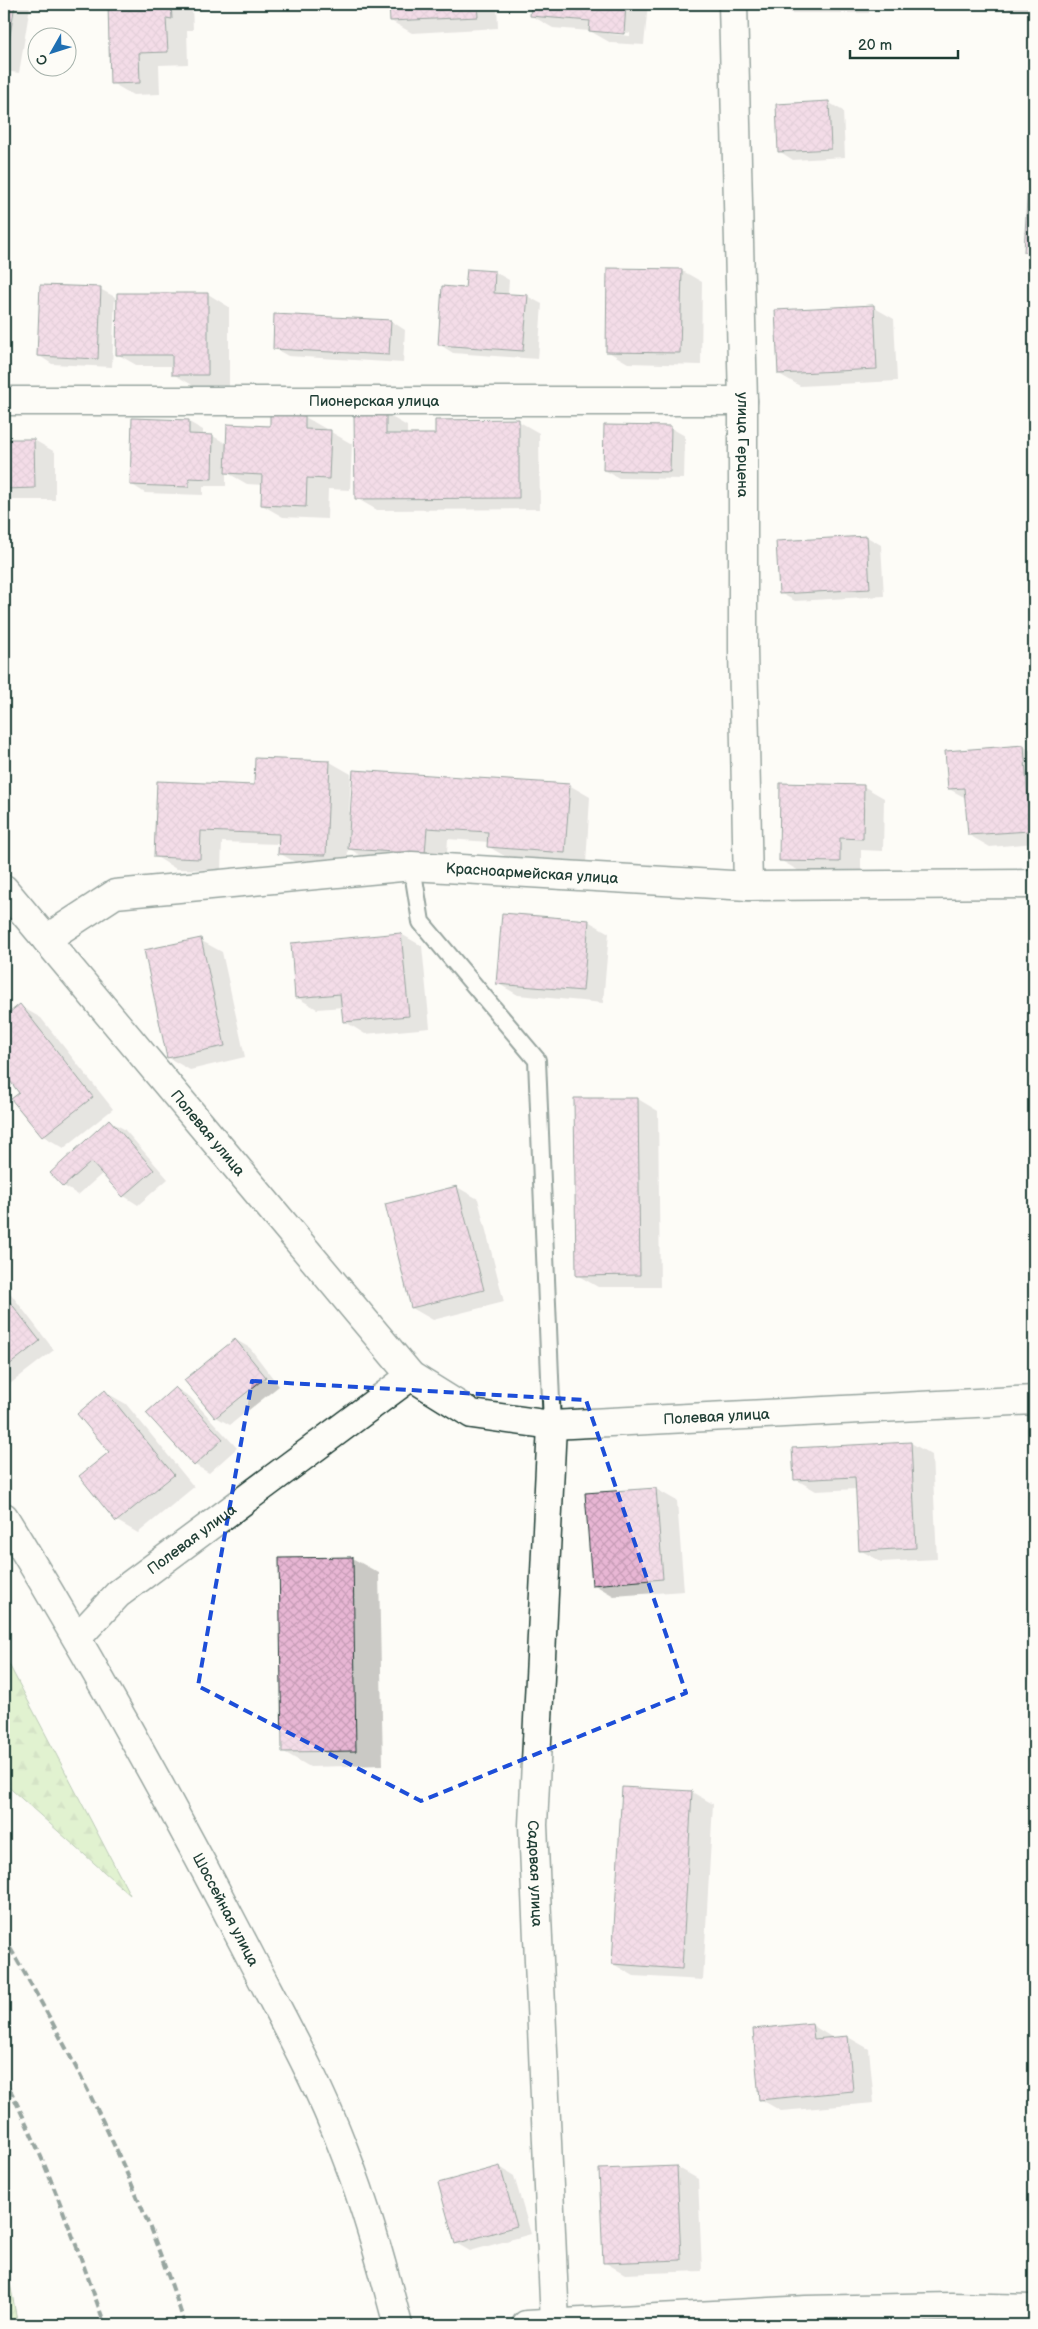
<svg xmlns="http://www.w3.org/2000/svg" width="1038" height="2329" viewBox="0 0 1038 2329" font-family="'Balsamiq Sans',sans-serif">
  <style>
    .forest { fill: url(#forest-firs); stroke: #6f926a }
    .garden { fill: url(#garden-furrows); stroke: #6f926a }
    .shadow { fill: #0003; fill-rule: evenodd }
    .building { fill: url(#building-cross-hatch); stroke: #1f3d34 }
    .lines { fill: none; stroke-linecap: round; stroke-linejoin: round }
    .service-casing { stroke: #1f3d34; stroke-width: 20 }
    .minor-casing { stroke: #1f3d34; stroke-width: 31 }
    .secondary-casing { stroke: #1f3d34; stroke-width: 31 }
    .service { stroke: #fdfcf7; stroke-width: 16 }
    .minor { stroke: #fdfcf7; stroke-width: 28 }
    .secondary { stroke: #fdfcf7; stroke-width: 28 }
    .rail { stroke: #1f3d34; stroke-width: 4; stroke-dasharray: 8 4; stroke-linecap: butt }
    .marked { fill: none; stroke: #1d4ed8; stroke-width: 4; stroke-dasharray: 10 6; stroke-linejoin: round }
    .labels { text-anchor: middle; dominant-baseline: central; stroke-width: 4; stroke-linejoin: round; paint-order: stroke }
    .street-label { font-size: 15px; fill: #1f3d34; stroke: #fdfcf7 }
  </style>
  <defs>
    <pattern id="forest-firs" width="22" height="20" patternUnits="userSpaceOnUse" patternTransform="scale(1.25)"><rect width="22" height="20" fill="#bfe6a1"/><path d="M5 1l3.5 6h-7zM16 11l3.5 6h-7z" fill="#a4c68b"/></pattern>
    <pattern id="garden-furrows" width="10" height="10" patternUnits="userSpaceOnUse" patternTransform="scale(1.25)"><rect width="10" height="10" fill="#bfe6a1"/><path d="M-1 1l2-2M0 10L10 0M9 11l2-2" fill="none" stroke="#a4c68b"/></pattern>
    <pattern id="building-cross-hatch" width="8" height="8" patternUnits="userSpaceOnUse" patternTransform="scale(1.25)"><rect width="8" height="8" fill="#e8b6d4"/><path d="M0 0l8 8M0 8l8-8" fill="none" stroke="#c79db7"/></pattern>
  </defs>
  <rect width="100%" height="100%" fill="#fdfcf7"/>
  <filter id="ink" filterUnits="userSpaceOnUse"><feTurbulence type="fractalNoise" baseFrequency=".02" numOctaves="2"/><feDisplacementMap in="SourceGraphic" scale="10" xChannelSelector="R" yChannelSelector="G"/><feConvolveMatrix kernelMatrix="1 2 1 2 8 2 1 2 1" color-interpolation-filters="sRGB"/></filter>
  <g filter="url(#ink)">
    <path class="forest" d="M4 1655 130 1895 4 1783Z"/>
    <path class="garden" d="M4 2252 18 2325H4Z"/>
    <path class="shadow" d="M4 4H26L30 6 19 73 4 71Z
      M109 4H192L193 30H187L188 64 159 65 160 94 133 95 112 83Z
      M273 4H367V8L282 9Z
      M390 4H497L498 28 412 33 391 21Z
      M512 4H648L644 45 611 43 590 31 553 28 532 16V8L518 7ZM607 31 630 33V36L609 34Z
      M778 4H869V13H792Z
      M1000 4H1034V11H1012Z
      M828 102 843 111 845 157 793 160 779 151Z
      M1029 183H1034V256L1026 251Z
      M681 270 702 282 701 365 628 363 607 351Z
      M495 272 509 280 508 295 527 296 542 304 538 359 453 353 439 344 466 289Z
      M100 289 115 297 112 367 52 364 38 355Z
      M118 294H208L229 307V387L194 386 173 374V366H138L117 354Z
      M873 307 894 319 897 381 800 386 779 374Z
      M276 315 391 321 405 330 403 363 288 356 274 348Z
      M386 414 407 426V436L437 435 518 421 539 433 540 509 377 510 356 498Z
      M272 416 305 417 326 429V431L331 432 352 444 350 490 328 489 327 519 283 517 262 505 263 485 247 484 226 472V486H203V495L145 493 131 484 189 422 203 430V436H213L227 444 271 427Z
      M671 428 685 436 684 479 619 478 604 470Z
      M4 440H34L55 452V500H4Z
      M867 537 881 545 884 596 795 601 780 593Z
      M1023 746 1034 753V843L990 847 969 835 966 798 949 789Z
      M330 762 351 774 349 812 569 785 590 797 586 864 510 859 489 847V842L448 839 446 866 370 861 348 848 347 867 300 865 279 853 280 844 222 842 221 870 176 869 155 856 255 786Z
      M863 786 884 798 883 851 861 850V874L801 872 780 860Z
      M588 921 609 933 603 1003 518 995 497 983Z
      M401 934 422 946 430 1028 365 1034 344 1021 343 1007 317 1009 296 997Z
      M200 940 222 952 245 1057 190 1070 169 1058Z
      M20 1006 41 1018 113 1109 64 1148 43 1136 13 1099 21 1093 4 1071V1019Z
      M638 1099 658 1111 660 1287H598L577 1275Z
      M109 1121 124 1129 168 1179 138 1205 124 1196 103 1173 78 1195 64 1186 51 1173Z
      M457 1187 478 1199 504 1302 433 1320 412 1308Z
      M4 1290 11 1294 54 1350 6 1387 4 1386Z
      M236 1340 250 1348 279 1386 230 1425 216 1417Z
      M176 1388 190 1397 237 1448 209 1473 195 1465Z
      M105 1392 126 1404 194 1487 138 1533 117 1521Z
      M911 1443 932 1455 937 1559 881 1562 860 1550 857 1489 816 1491 795 1479Z
      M656 1489 677 1501 684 1591 614 1596 593 1584 587 1494Z
      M352 1558 379 1573 383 1765 310 1767 284 1752Z
      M623 1788 692 1792 713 1804 703 1980 634 1976 613 1964Z
      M812 2025 833 2038 848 2037 869 2049 874 2103 781 2111 760 2099Z
      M500 2167 514 2176 531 2234 470 2251 456 2243Z
      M677 2167 698 2179 702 2271 625 2274 604 2262Z"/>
    <path class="building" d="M4 4H15L5 66H4Z
      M108 4H171L172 19 166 18 168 52 139 53 140 83 110 84Z
      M389 4H477L478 17 390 21Z
      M531 4H626L624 34 589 31 590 21 530 16Z
      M777 4H855V6H777Z
      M829 101 831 149 778 152 776 104Z
      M1028 182H1034V252H1024Z
      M607 268 682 269 680 353 606 352Z
      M467 269 495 271 494 293 528 295 523 351 438 345 442 286 465 288Z
      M40 285 101 287 98 359 37 356Z
      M117 293H208V375H172V355H116Z
      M874 305 877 369 778 374 775 310Z
      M274 314 391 320 389 355 273 349Z
      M354 413H386V434H435V420L519 419V498L355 499Z
      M270 414 305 416V429L331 430 329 479 307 478 306 507 261 505 262 475 225 473 227 424 270 426Z
      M132 418 189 420V434L213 435 212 479 189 478V487L130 485Z
      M604 425 671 426 670 472 603 470Z
      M4 439H34L35 488 4 489Z
      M867 536 870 589 779 594 776 541Z
      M1024 745 1030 831 968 835 964 788 948 789 945 751Z
      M255 758 330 761 326 855 278 854 279 834 201 831 200 859 154 857 157 781 254 785Z
      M353 770 570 784 565 853 487 847 488 832 427 828 425 854 348 849Z
      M780 783 864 785 863 839 840 838V862L779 861Z
      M502 913 589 920 583 991 496 984Z
      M401 933 409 1016 343 1022 340 994 295 998 291 943Z
      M201 938 225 1046 167 1058 144 950Z
      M20 1004 93 1097 42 1137 11 1099 19 1093 4 1073V1017Z
      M574 1098H638L640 1275 576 1276Z
      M109 1119 154 1170 123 1197 91 1162 63 1187 50 1173Z
      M457 1186 484 1290 411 1308 385 1204Z
      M4 1294 40 1341 4 1369Z
      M235 1339 266 1377 215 1418 184 1380Z
      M175 1387 223 1439 194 1466 146 1413Z
      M105 1390 174 1475 116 1522 79 1476 109 1452 77 1414Z
      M911 1442 916 1548 859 1551 855 1477 794 1480 792 1448Z
      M656 1488 663 1579 592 1585 585 1493Z
      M353 1557 356 1751 282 1752 279 1558Z
      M622 1787 692 1791 682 1969 612 1964Z
      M812 2023 814 2039 848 2036 853 2091 759 2100 753 2029Z
      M500 2166 517 2226 455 2244 438 2183Z
      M677 2166 681 2260 603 2263 599 2169Z"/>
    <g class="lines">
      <g class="service-casing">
        <path id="service" d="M412 866 421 922 537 1060 552 1425"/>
      </g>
      <g class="minor-casing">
        <g id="minor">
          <path id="s1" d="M733 4 743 401V649L748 886"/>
          <path id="s2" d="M4 401H743"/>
          <path id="s3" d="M4 889 411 1376 472 1414 552 1425 1034 1400"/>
          <path id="s4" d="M46 939 115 894 412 866 748 886 1034 884"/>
          <path id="s5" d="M552 1425 533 1825 555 2323"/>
          <path id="s6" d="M77 1638 118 1594 411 1376"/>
          <path d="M526 2325 806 2310 951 2307 1034 2309"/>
        </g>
      </g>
      <g class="secondary-casing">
        <g id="secondary">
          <path id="s7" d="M4 1517C91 1659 172 1804 248 1952 281 2016 317 2080 343 2148 366 2206 382 2265 398 2325"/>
        </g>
      </g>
      <use href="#service" class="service"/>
      <use href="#minor" class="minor"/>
      <use href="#secondary" class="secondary"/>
      <path class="rail" d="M4 1938C75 2057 143 2193 185 2325
        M4 2078C45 2157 75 2241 105 2325"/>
    </g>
  </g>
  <path d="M0 0H1038V2329H0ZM252 1381 586 1400 686 1693 421 1801 198 1686Z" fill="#fdfcf7" fill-opacity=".55" fill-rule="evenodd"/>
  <path class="marked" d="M252 1381 586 1400 686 1693 421 1801 198 1686Z"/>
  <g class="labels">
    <g class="street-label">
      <text stroke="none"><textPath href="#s2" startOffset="370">Пионерская улица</textPath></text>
      <text stroke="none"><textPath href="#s1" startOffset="441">улица Герцена</textPath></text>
      <text stroke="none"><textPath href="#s4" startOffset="501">Красноармейская улица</textPath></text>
      <text stroke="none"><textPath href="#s3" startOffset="318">Полевая улица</textPath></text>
      <text stroke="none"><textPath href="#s3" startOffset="952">Полевая улица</textPath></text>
      <text stroke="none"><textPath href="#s6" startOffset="152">Полевая улица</textPath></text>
      <text stroke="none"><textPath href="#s5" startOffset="449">Садовая улица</textPath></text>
      <text stroke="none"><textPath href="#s7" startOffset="451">Шоссейная улица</textPath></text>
    </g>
  </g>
  <rect width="1038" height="2329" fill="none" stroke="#fdfcf7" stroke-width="20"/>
  <rect x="10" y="10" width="1018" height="2309" fill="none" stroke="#1f3d34" stroke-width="2" filter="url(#ink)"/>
  <g transform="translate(52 52) rotate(231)"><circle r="24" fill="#fdfcf7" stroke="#a4b0a9"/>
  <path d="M0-4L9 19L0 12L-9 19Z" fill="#1f6fb2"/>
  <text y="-8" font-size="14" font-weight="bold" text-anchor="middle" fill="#1f3d34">С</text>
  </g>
  <path d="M850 50v8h108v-8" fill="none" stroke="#1f3d34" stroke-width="2.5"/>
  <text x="858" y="50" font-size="15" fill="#1f3d34" stroke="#fdfcf7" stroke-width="4" paint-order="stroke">20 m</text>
</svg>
